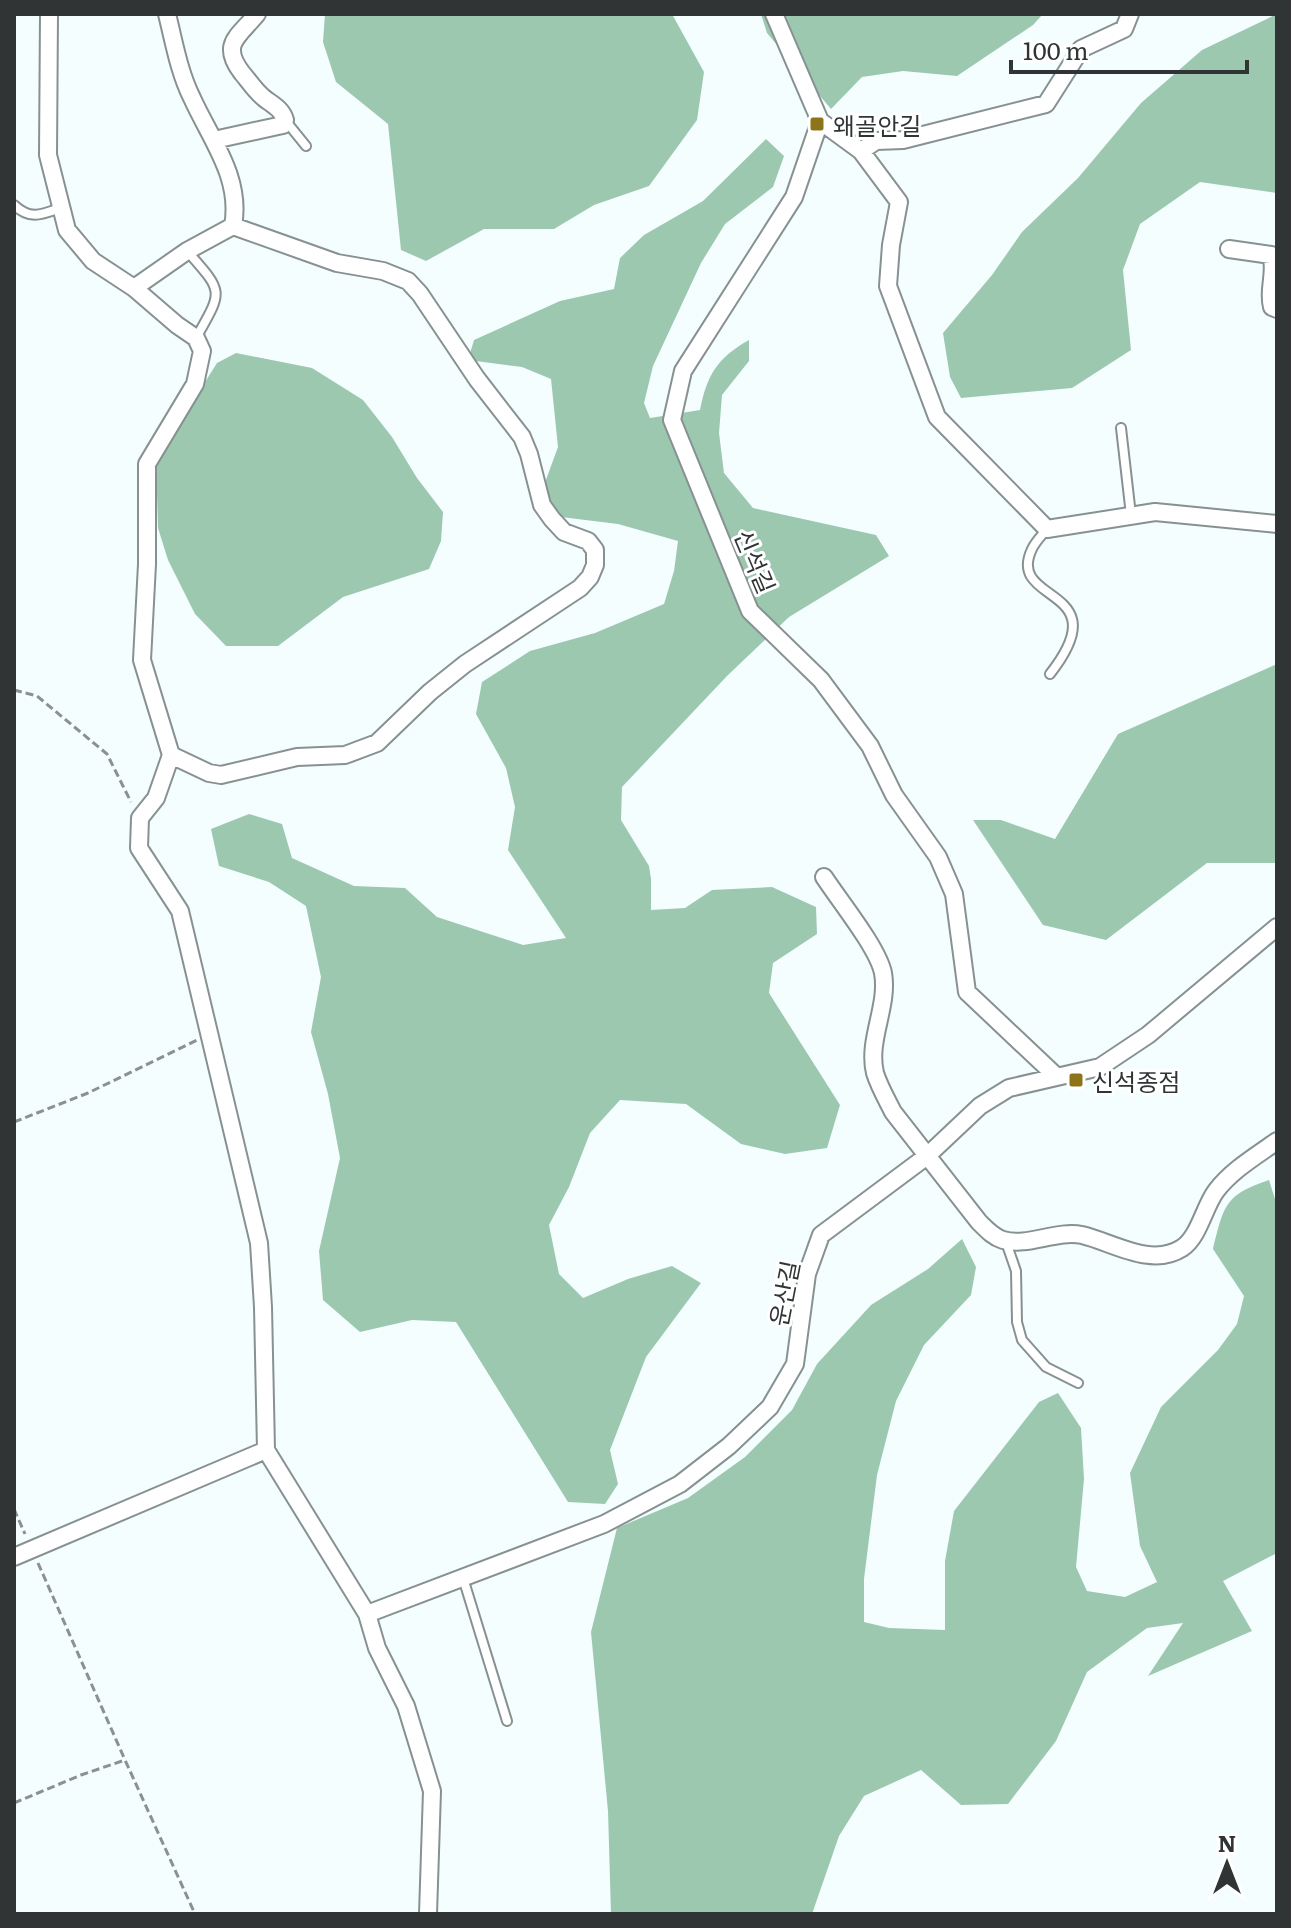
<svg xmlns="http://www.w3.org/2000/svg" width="1291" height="1928" viewBox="0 0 1291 1928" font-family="Literata,'Noto Sans KR',serif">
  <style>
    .forest { fill: #9dc8b0 }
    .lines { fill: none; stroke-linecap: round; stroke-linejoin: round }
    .service-casing { stroke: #889192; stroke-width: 12 }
    .minor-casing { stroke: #889192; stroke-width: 20 }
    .path { stroke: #8b9192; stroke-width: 3; stroke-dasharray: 8 4; stroke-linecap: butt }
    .service { stroke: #fff; stroke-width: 8 }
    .minor { stroke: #fff; stroke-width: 16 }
    .poi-dot { fill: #8e7419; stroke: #fff; stroke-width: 3 }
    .labels { text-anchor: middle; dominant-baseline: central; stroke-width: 6; stroke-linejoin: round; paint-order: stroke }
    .poi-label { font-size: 24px; fill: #303435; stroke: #fff; text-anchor: start }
    .street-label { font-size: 24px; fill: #303435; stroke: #fff }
  </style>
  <rect width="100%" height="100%" fill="#f4feff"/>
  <path class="forest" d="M325 14H672L704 72 697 120 649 186 594 205 554 229H484L426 261 401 250 388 124 336 82 323 42Z
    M761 14H1043L1033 25 957 76 903 71 862 77 831 109 767 33Z
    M1277 14V193L1200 182 1140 224 1123 270 1131 350 1072 388 961 398 950 377 943 333 992 275 1022 232 1078 178 1141 103 1202 50Z
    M766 139 784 156 773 187 725 224 701 263 653 366 644 403 650 418 700 410C707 375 717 358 749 340V361L722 395 719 433 724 473 753 508 876 535 889 556 789 617 727 676 622 787 621 820 649 866 651 879V910L685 908 712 890 772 887 816 907 817 934 773 963 769 993 840 1105 827 1148 785 1154 741 1144 686 1104 620 1100 590 1133 569 1187 549 1225 559 1274 583 1298 628 1279 672 1266 701 1283 646 1357 610 1450 618 1484 605 1504 568 1502 456 1322 412 1320 360 1332 323 1300 319 1251 340 1158 328 1094 311 1032 321 977 306 906 269 882 219 866 211 829 249 814 282 824 292 858 354 886 405 888 437 917 523 945 566 938 508 850 515 807 506 768 476 714 482 682 530 651 595 633 664 604 674 571 678 541 618 524 561 517 543 488 558 447 551 379 522 367 468 360 474 340 560 301 614 289 620 258 644 235 703 201Z
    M236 353 312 368 363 400 392 437 417 478 443 512 441 541 429 569 343 597 278 646H226L195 614 168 560 158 528 156 460 217 363Z
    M1277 664V863H1207L1106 940 1043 925 973 820H1001L1055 839 1118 734Z
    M1269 1180 1277 1205V1553L1223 1581 1252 1631 1148 1676 1183 1623 1147 1628 1087 1672 1056 1741 1008 1804 961 1805 921 1770 864 1796 839 1836 812 1914H611L608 1811 591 1632 617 1528 688 1498 745 1457 792 1410 817 1364 871 1305 928 1269 962 1239 976 1267 971 1295 924 1345 896 1401 877 1475 864 1579V1622L889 1628 945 1630V1561L954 1511 1039 1402 1058 1393 1081 1428 1084 1479 1076 1567 1087 1591 1125 1597 1157 1582 1140 1546 1130 1473 1161 1407 1218 1350 1237 1324 1244 1296 1213 1249C1224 1206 1224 1195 1269 1180Z"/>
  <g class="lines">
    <g class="service-casing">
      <path id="service" d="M285 120 306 146
        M14 205C30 220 41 215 60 208
        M188 252C224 293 223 290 196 338
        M1121 428 1131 515
        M1047 529C1042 535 1035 542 1032 549 1005 605 1120 585 1050 674
        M1006 1242 1016 1271 1017 1322 1022 1340 1046 1367 1078 1383
        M463 1578 507 1721"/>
    </g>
    <g class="minor-casing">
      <path id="minor" d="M49 14 48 155 67 230 93 261 134 288 177 325 196 338 202 351 195 384 147 464V564L142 660 171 755 156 798 140 818 139 848 180 911 259 1243 263 1307 266 1450
        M774 14 820 121 794 197 683 371 672 420 750 611 821 680 870 746 894 795 938 857 954 894 967 992 1056 1076
        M820 121 861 151 899 202 891 245 888 286 937 417 1047 529 1155 512 1277 524
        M214 140 278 126 283 125 285 120C282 109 273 105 264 98 255 91 249 81 242 73 220 44 238 37 257 14
        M861 151 876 141 903 140 1046 104 1081 49 1124 29 1130 14
        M1229 249 1271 255C1277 271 1267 290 1272 307L1277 309
        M134 288 187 251 233 226C242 178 211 140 192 98 179 72 174 42 167 14
        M171 755 209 773 221 775 297 757 345 755 377 743 430 692 465 664 580 588 590 577 595 565V550L588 541 564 532 552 519 542 505 529 454 522 437 477 379 420 294 408 281 383 271 337 263 233 226
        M824 877C839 900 878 948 883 973 889 1006 867 1040 875 1073 879 1086 887 1100 893 1112L979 1222C986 1229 993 1237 1003 1240 1028 1247 1056 1230 1082 1235 1112 1242 1151 1268 1182 1248 1199 1237 1204 1207 1216 1191 1232 1170 1256 1156 1277 1141
        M14 1557 266 1450 367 1614 377 1648 406 1706 432 1791 428 1914
        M367 1614 604 1524 680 1484 729 1446 770 1407 795 1364 807 1274 821 1235 927 1156 980 1106 1009 1088 1100 1067 1148 1035 1277 927"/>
    </g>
    <path class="path" d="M14 690 37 696 107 754 131 802
      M14 1122 88 1093 197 1040
      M14 1509 25 1534
      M38 1563 125 1760
      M14 1803 81 1775 125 1760 195 1914"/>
    <use href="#service" class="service"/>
    <use href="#minor" class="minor"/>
  </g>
  <g class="poi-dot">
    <rect x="809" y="116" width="16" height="16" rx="4"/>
    <rect x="1068" y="1072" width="16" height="16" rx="4"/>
  </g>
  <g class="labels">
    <g class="poi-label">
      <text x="833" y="124">왜골안길</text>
      <text x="1092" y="1080">신석종점</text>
    </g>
    <g class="street-label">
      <text transform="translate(756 561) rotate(67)">신석길</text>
      <text transform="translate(783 1293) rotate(-79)">운산길</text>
    </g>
  </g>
  <rect width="1291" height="1928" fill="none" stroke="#303435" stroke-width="32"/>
  <g transform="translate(1227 1864)" stroke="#ffffff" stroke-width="6" paint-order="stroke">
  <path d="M0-6L14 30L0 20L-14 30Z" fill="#303435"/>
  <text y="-12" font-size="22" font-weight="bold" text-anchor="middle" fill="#303435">N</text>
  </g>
  <path d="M1011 60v12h236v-12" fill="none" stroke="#303435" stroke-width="4"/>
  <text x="1023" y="60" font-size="24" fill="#303435" stroke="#ffffff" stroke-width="6" paint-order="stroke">100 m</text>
</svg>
